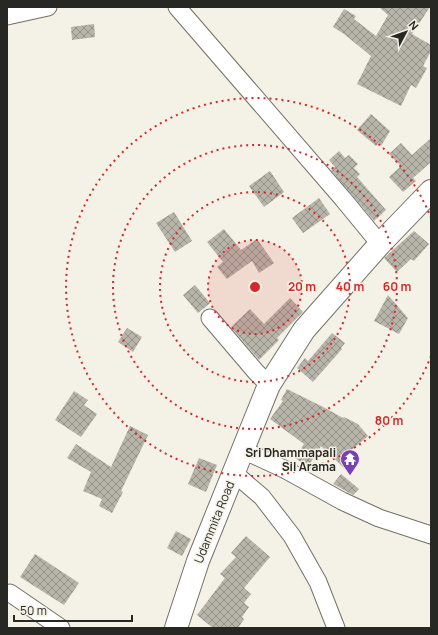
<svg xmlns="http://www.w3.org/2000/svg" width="438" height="635" viewBox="0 0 438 635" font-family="Manrope,sans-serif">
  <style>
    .building { fill: url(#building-cross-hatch) }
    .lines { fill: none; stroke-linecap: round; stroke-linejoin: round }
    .street-casing { stroke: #747168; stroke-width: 19 }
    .secondary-casing { stroke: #747168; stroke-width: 24 }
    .street { stroke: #fff; stroke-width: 17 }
    .secondary { stroke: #fff; stroke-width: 22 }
    .ring { fill: none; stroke: #d62828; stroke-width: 2; stroke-dasharray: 2 4 }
    .labels { text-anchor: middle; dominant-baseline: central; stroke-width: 3; stroke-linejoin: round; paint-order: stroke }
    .poi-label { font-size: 12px; font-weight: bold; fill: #272723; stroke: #f4f2e6; text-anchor: end }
    .street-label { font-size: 12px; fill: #272723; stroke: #f4f2e6 }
    .centre { fill: #d62828; stroke: #f4f2e6; stroke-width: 2 }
    .ring-label { font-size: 12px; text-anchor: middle; font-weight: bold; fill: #d62828; stroke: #f4f2e6; stroke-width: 3; stroke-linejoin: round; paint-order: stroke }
  </style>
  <defs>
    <pattern id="building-cross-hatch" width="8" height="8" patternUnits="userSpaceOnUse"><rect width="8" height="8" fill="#b7b4aa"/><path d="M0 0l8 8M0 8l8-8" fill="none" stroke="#95928a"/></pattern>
  </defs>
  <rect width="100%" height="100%" fill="#f4f2e6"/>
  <path class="building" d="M379 7H430L412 34 431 45V51L423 66 427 68 416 88 411 85 401 106 357 84 371 56 344 34 333 27 344 9 356 16 354 19 376 36 388 15Z
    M94 24 95 37 72 40 71 27Z
    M371 114 390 131 381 146 379 143 376 146 357 130Z
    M431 138V162L413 178 416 181 403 192 389 177 401 166 389 154 401 143 412 155Z
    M339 151 345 158 349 155 358 164 354 168 360 174 357 177 386 210 374 221 331 170 335 167 329 160Z
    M270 171 284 192 264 207 249 186Z
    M319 198 330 214 303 233 292 218Z
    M174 212 192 241 175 252 156 223Z
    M224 229 241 250 257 239 274 263 259 273 252 261 227 279 217 267 223 262 207 242Z
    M414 231 429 244 414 261 411 259 397 272 384 258Z
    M195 285 210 303 198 313 183 295Z
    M388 295 408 318 399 334 374 321Z
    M290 298 303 312 277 338 279 340 259 360 231 327 250 309 264 324Z
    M127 328 142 337 133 352 118 342Z
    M332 333 345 343 341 348 342 349 313 382 297 368 305 358 308 361Z
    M287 389 327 409 343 418 344 417 358 424 368 436 349 452 358 460 347 471 321 446 308 467 295 458 304 444 270 419 283 401 281 400Z
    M74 391 88 400 84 405 97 414 81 437 55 420Z
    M130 426 148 435 121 491 123 492 112 513 99 506 102 499 83 491 91 472 67 458 76 444 111 467Z
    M199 458 217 465 206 492 188 484Z
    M341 474 359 489 353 495 333 484Z
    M176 531 191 539 182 556 167 548Z
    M246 536 270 557 244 588 251 594 244 603 249 607 242 617 244 619 238 628H213L197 615 225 578 220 574 236 557 231 553Z
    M35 554 79 583 64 605 20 577Z"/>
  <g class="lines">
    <g class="street-casing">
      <path id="street" d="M177 7 343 199 380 244
        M7 16 48 7
        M210 318 256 372 269 385
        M243 450 286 470 342 501 379 518 431 535
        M234 473 262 497 292 536 318 582 336 628
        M10 593 61 628"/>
    </g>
    <g class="secondary-casing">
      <path id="secondary" d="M176 628 198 561 269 385 304 330 380 244 431 191"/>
    </g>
    <use href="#street" class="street"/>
    <use href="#secondary" class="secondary"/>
  </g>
  <circle cx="255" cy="287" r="47" fill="#d62828" fill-opacity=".12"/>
  <g class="ring">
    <circle cx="255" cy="287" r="47"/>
    <circle cx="255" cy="287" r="95"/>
    <circle cx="255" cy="287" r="142"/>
    <path d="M431 356A189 189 0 1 1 431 218"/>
  </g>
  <defs>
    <g id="temple-pin" transform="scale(1)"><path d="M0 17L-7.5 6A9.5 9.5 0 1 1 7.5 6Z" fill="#793fb6" stroke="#f4f2e6"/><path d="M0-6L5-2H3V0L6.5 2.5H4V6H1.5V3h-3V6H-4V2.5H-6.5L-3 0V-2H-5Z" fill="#fff"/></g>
  </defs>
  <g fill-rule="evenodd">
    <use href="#temple-pin" x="350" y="459"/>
  </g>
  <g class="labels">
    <g class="poi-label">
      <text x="336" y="452">Sri Dhammapali<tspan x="336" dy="14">Sil Arama</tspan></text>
    </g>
    <g class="street-label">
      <text transform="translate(214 522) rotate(-68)">Udammita Road</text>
    </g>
  </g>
  <circle cx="255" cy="287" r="6" class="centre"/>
  <g class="ring-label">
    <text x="302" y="291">20 m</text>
    <text x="350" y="291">40 m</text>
    <text x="397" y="291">60 m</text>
    <text x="389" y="425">80 m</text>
  </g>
  <rect width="438" height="635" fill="none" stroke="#272723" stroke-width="16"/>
  <g transform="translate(406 32) rotate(49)" stroke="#f4f2e6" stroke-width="3" paint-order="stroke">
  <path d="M0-3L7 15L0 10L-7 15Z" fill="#272723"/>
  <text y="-6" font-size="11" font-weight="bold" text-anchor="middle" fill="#272723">N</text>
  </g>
  <path d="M14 615v6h118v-6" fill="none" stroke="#272723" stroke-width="2"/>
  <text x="20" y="615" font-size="12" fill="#272723" stroke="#f4f2e6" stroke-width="3" paint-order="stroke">50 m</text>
</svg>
